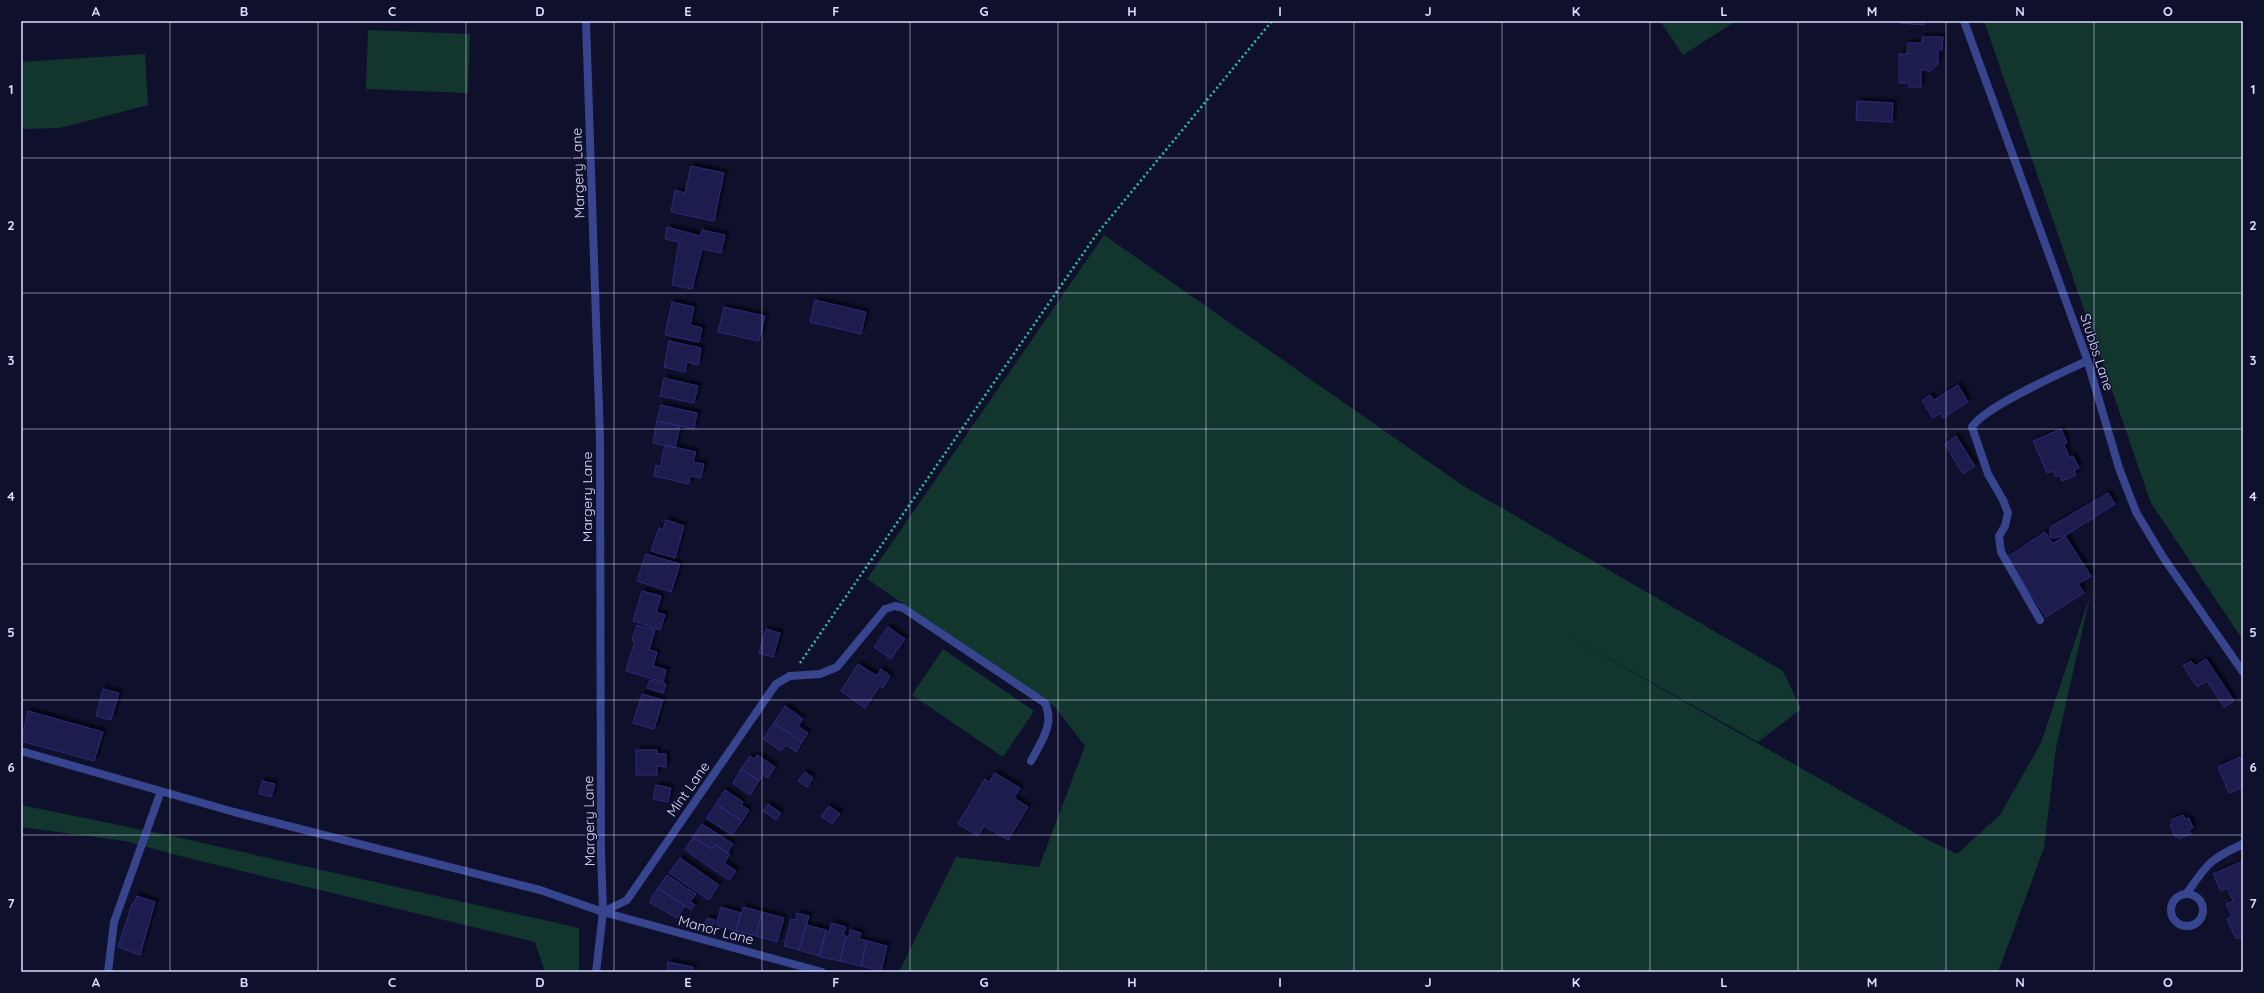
<svg xmlns="http://www.w3.org/2000/svg" width="2264" height="993" viewBox="0 0 2264 993" font-family="Quicksand,sans-serif">
  <style>
    .green { fill: #12362e }
    .building { fill: #1a1a4e; stroke: #2b2b7c; filter: url(#shadow) }
    .lines { fill: none; stroke-linecap: round; stroke-linejoin: round }
    .path { stroke: #28c59d; stroke-width: 2.5; stroke-dasharray: 2 3; stroke-linecap: butt }
    .lane { stroke: #37458e; stroke-width: 8 }
    .street { stroke: #37458e; stroke-width: 8 }
    .grid { fill: none; stroke: #daddff; stroke-width: 1; stroke-opacity: 0.55 }
    .labels { text-anchor: middle; dominant-baseline: central; stroke-width: 3; stroke-linejoin: round; paint-order: stroke }
    .street-label { font-size: 14px; fill: #daddff; stroke: #0f102c }
    .neatline { fill: none; stroke: #daddff; stroke-width: 1.5 }
    .grid-label { font-size: 13px; text-anchor: middle; font-weight: bold; fill: #daddff }
  </style>
  <defs>
    <filter id="shadow"><feDropShadow dx="3.5" dy="-3.5" stdDeviation="1" flood-color="#0009"/></filter>
  </defs>
  <rect width="100%" height="100%" fill="#0f102c"/>
  <path class="green" d="M1660 21H1736L1683 55Z
    M1984 21H2243V640L2151 503Z
    M368 30 470 34 468 93 366 89Z
    M145 54 148 105 60 128 21 129V62Z
    M1104 235 1462 485 1783 671 1801 709 1758 742 1562 632 1922 837 1957 854 2000 815 2041 743 2090 596 2056 748 2044 848 1998 972H899L956 857 1039 867 1085 746 1055 707 867 579Z
    M943 649 1034 711 1003 757 912 695Z
    M21 805 167 835 579 928V972H545L535 942 180 856 125 841 21 827Z"/>
  <path class="building" d="M1900 21H1925L1924 25 1899 23Z
    M1922 37H1943L1942 50H1938V64L1929 72 1927 70H1921V87H1909V83H1899V54H1907L1908 43H1922Z
    M1857 101 1893 103 1892 122 1856 120Z
    M691 166 724 173 714 221 671 212 675 190 685 193Z
    M667 227 700 236 702 230 725 235 721 253 702 249 692 289 672 285 679 242 665 239Z
    M815 300 866 312 861 334 810 322Z
    M672 302 694 307 690 325 702 328 699 342 665 335Z
    M724 307 765 316 759 341 718 332Z
    M669 341 701 348 698 365 687 362 685 372 664 367Z
    M664 378 698 386 694 403 660 396Z
    M1958 385 1968 402 1943 418 1940 413 1933 418 1922 401 1930 395 1934 400Z
    M661 405 697 413 694 429 657 421Z
    M657 421 680 426 675 448 653 443Z
    M2061 429 2067 443 2064 444 2069 457 2073 456 2079 468 2074 470 2076 475 2062 481 2060 475 2056 477 2053 471 2047 473 2033 441Z
    M1956 436 1975 466 1963 474 1945 444Z
    M665 445 696 452 693 462 704 464 701 478 690 476 689 484 654 476 656 465 660 467Z
    M2108 493 2115 504 2066 535 2054 538 2050 537V527Z
    M666 520 684 526 675 558 651 551 659 528 663 529Z
    M2045 532 2053 544 2065 536 2091 576 2078 584 2084 593 2046 617 2007 557Z
    M646 554 680 564 671 592 637 581Z
    M642 591 661 596 656 612 665 615 660 630 633 621Z
    M637 625 655 630 649 650 657 652 653 666 666 670 663 682 626 671 635 641 632 640Z
    M888 627 905 639 891 659 874 647Z
    M766 629 780 633 773 657 759 653Z
    M2206 659 2234 701 2224 707 2207 681 2197 687 2183 666 2191 661 2195 666Z
    M858 664 877 676 881 669 890 676 883 688 880 686 865 708 841 691Z
    M650 680 666 684 663 693 647 688Z
    M103 689 119 693 111 720 96 716Z
    M642 694 663 700 654 729 633 723Z
    M785 706 803 719 798 726 808 733 802 742 774 723Z
    M28 711 103 732 94 761 21 741Z
    M774 723 802 742 796 752 786 745 781 751 763 739Z
    M636 750H657V754H666V767L657 766V775H636Z
    M757 755 775 767 768 778 763 775 759 781 741 769 750 756 754 759Z
    M2240 757 2243 763V787L2229 793 2218 767Z
    M741 769 759 781 750 795 733 783Z
    M805 772 813 778 807 787 798 781Z
    M995 773 1020 788 1014 798 1028 807 1008 840 984 826 978 836 958 824 985 779 989 782Z
    M262 781 275 784 271 797 259 794Z
    M656 785 671 788 668 802 653 799Z
    M725 790 743 802 741 805 749 810 742 821 716 804Z
    M716 804 742 821 732 835 706 818Z
    M768 804 781 813 776 820 763 811Z
    M829 806 840 814 832 824 821 816Z
    M2183 815 2185 819 2189 818 2193 828 2189 830 2191 834 2179 839 2178 836 2175 837 2170 825 2173 824 2171 820Z
    M702 824 733 844 727 853 715 844 712 849 693 837Z
    M693 837 712 849 715 844 730 854 724 863 736 871 729 880 685 850Z
    M680 858 719 885 709 900 669 873Z
    M2243 861V936L2236 939 2227 919 2232 916 2226 904 2233 901 2227 888 2221 891 2213 874Z
    M667 875 696 894 690 902 695 905 691 910 658 888Z
    M658 888 685 906 677 918 649 902Z
    M137 896 155 902 140 955 118 947 132 904H134Z
    M721 907 741 913 736 931 716 925Z
    M743 907 762 912 756 936 736 931Z
    M762 912 784 918 777 942 756 936Z
    M797 913 809 916 799 950 784 946 791 919 795 920Z
    M707 918 715 920 711 934 703 931Z
    M831 923 846 927 843 935 846 936 840 961 820 957 826 931 829 932Z
    M806 925 826 930 819 956 799 950Z
    M850 930 861 933 859 939 867 941 861 966 840 961 846 936 849 937Z
    M867 941 887 946 881 971 861 966Z
    M668 962 693 967V972L667 970Z"/>
  <g class="lines">
    <path class="path" d="M800 663 1096 235 1272 21"/>
    <path class="lane" d="M2040 620 2001 552 1999 536 2005 526 2008 513 2003 500 1988 474 1972 427C1984 407 2063 372 2087 361
      M790 676 820 674 837 667 885 609 895 606 903 608 1045 703C1055 724 1041 742 1031 761
      M21 751 234 812 540 890 603 912
      M2187 893C2207 864 2210 859 2243 844
      M2171 910a16 16 0 1 1 32 0a16 16 0 1 1-32 0Z
      M108 972 114 922 161 791"/>
    <path class="street" d="M586 21 600 439 601 852 603 912 596 972
      M1964 21 2086 356 2119 468 2136 512 2163 557 2243 672
      M603 912 627 900 776 684 790 676
      M603 912 822 972"/>
  </g>
  <path class="grid" d="M170 21V972M318 21V972M466 21V972M614 21V972M762 21V972M910 21V972M1058 21V972M1206 21V972M1354 21V972M1502 21V972M1650 21V972M1798 21V972M1946 21V972M2094 21V972M21 158H2243M21 293H2243M21 429H2243M21 564H2243M21 700H2243M21 835H2243"/>
  <g class="labels">
    <g class="street-label">
      <text transform="translate(578 173) rotate(-92)">Margery Lane</text>
      <text transform="translate(2097 352) rotate(72)">Stubbs Lane</text>
      <text transform="translate(587 497) rotate(-90)">Margery Lane</text>
      <text transform="translate(688 789) rotate(-55)">Mint Lane</text>
      <text transform="translate(589 821) rotate(-91)">Margery Lane</text>
      <text transform="translate(716 930) rotate(15)">Manor Lane</text>
    </g>
  </g>
  <rect width="2264" height="993" fill="none" stroke="#0f102c" stroke-width="44"/>
  <rect x="22" y="22" width="2220" height="949" class="neatline"/>
  <g class="grid-label">
    <text x="96" y="16">A</text>
    <text x="244" y="16">B</text>
    <text x="392" y="16">C</text>
    <text x="540" y="16">D</text>
    <text x="688" y="16">E</text>
    <text x="836" y="16">F</text>
    <text x="984" y="16">G</text>
    <text x="1132" y="16">H</text>
    <text x="1280" y="16">I</text>
    <text x="1428" y="16">J</text>
    <text x="1576" y="16">K</text>
    <text x="1724" y="16">L</text>
    <text x="1872" y="16">M</text>
    <text x="2020" y="16">N</text>
    <text x="2168" y="16">O</text>
    <text x="11" y="94">1</text>
    <text x="2253" y="94">1</text>
    <text x="11" y="230">2</text>
    <text x="2253" y="230">2</text>
    <text x="11" y="365">3</text>
    <text x="2253" y="365">3</text>
    <text x="11" y="501">4</text>
    <text x="2253" y="501">4</text>
    <text x="11" y="637">5</text>
    <text x="2253" y="637">5</text>
    <text x="11" y="772">6</text>
    <text x="2253" y="772">6</text>
    <text x="11" y="908">7</text>
    <text x="2253" y="908">7</text>
    <text x="96" y="987">A</text>
    <text x="244" y="987">B</text>
    <text x="392" y="987">C</text>
    <text x="540" y="987">D</text>
    <text x="688" y="987">E</text>
    <text x="836" y="987">F</text>
    <text x="984" y="987">G</text>
    <text x="1132" y="987">H</text>
    <text x="1280" y="987">I</text>
    <text x="1428" y="987">J</text>
    <text x="1576" y="987">K</text>
    <text x="1724" y="987">L</text>
    <text x="1872" y="987">M</text>
    <text x="2020" y="987">N</text>
    <text x="2168" y="987">O</text>
  </g>
</svg>
